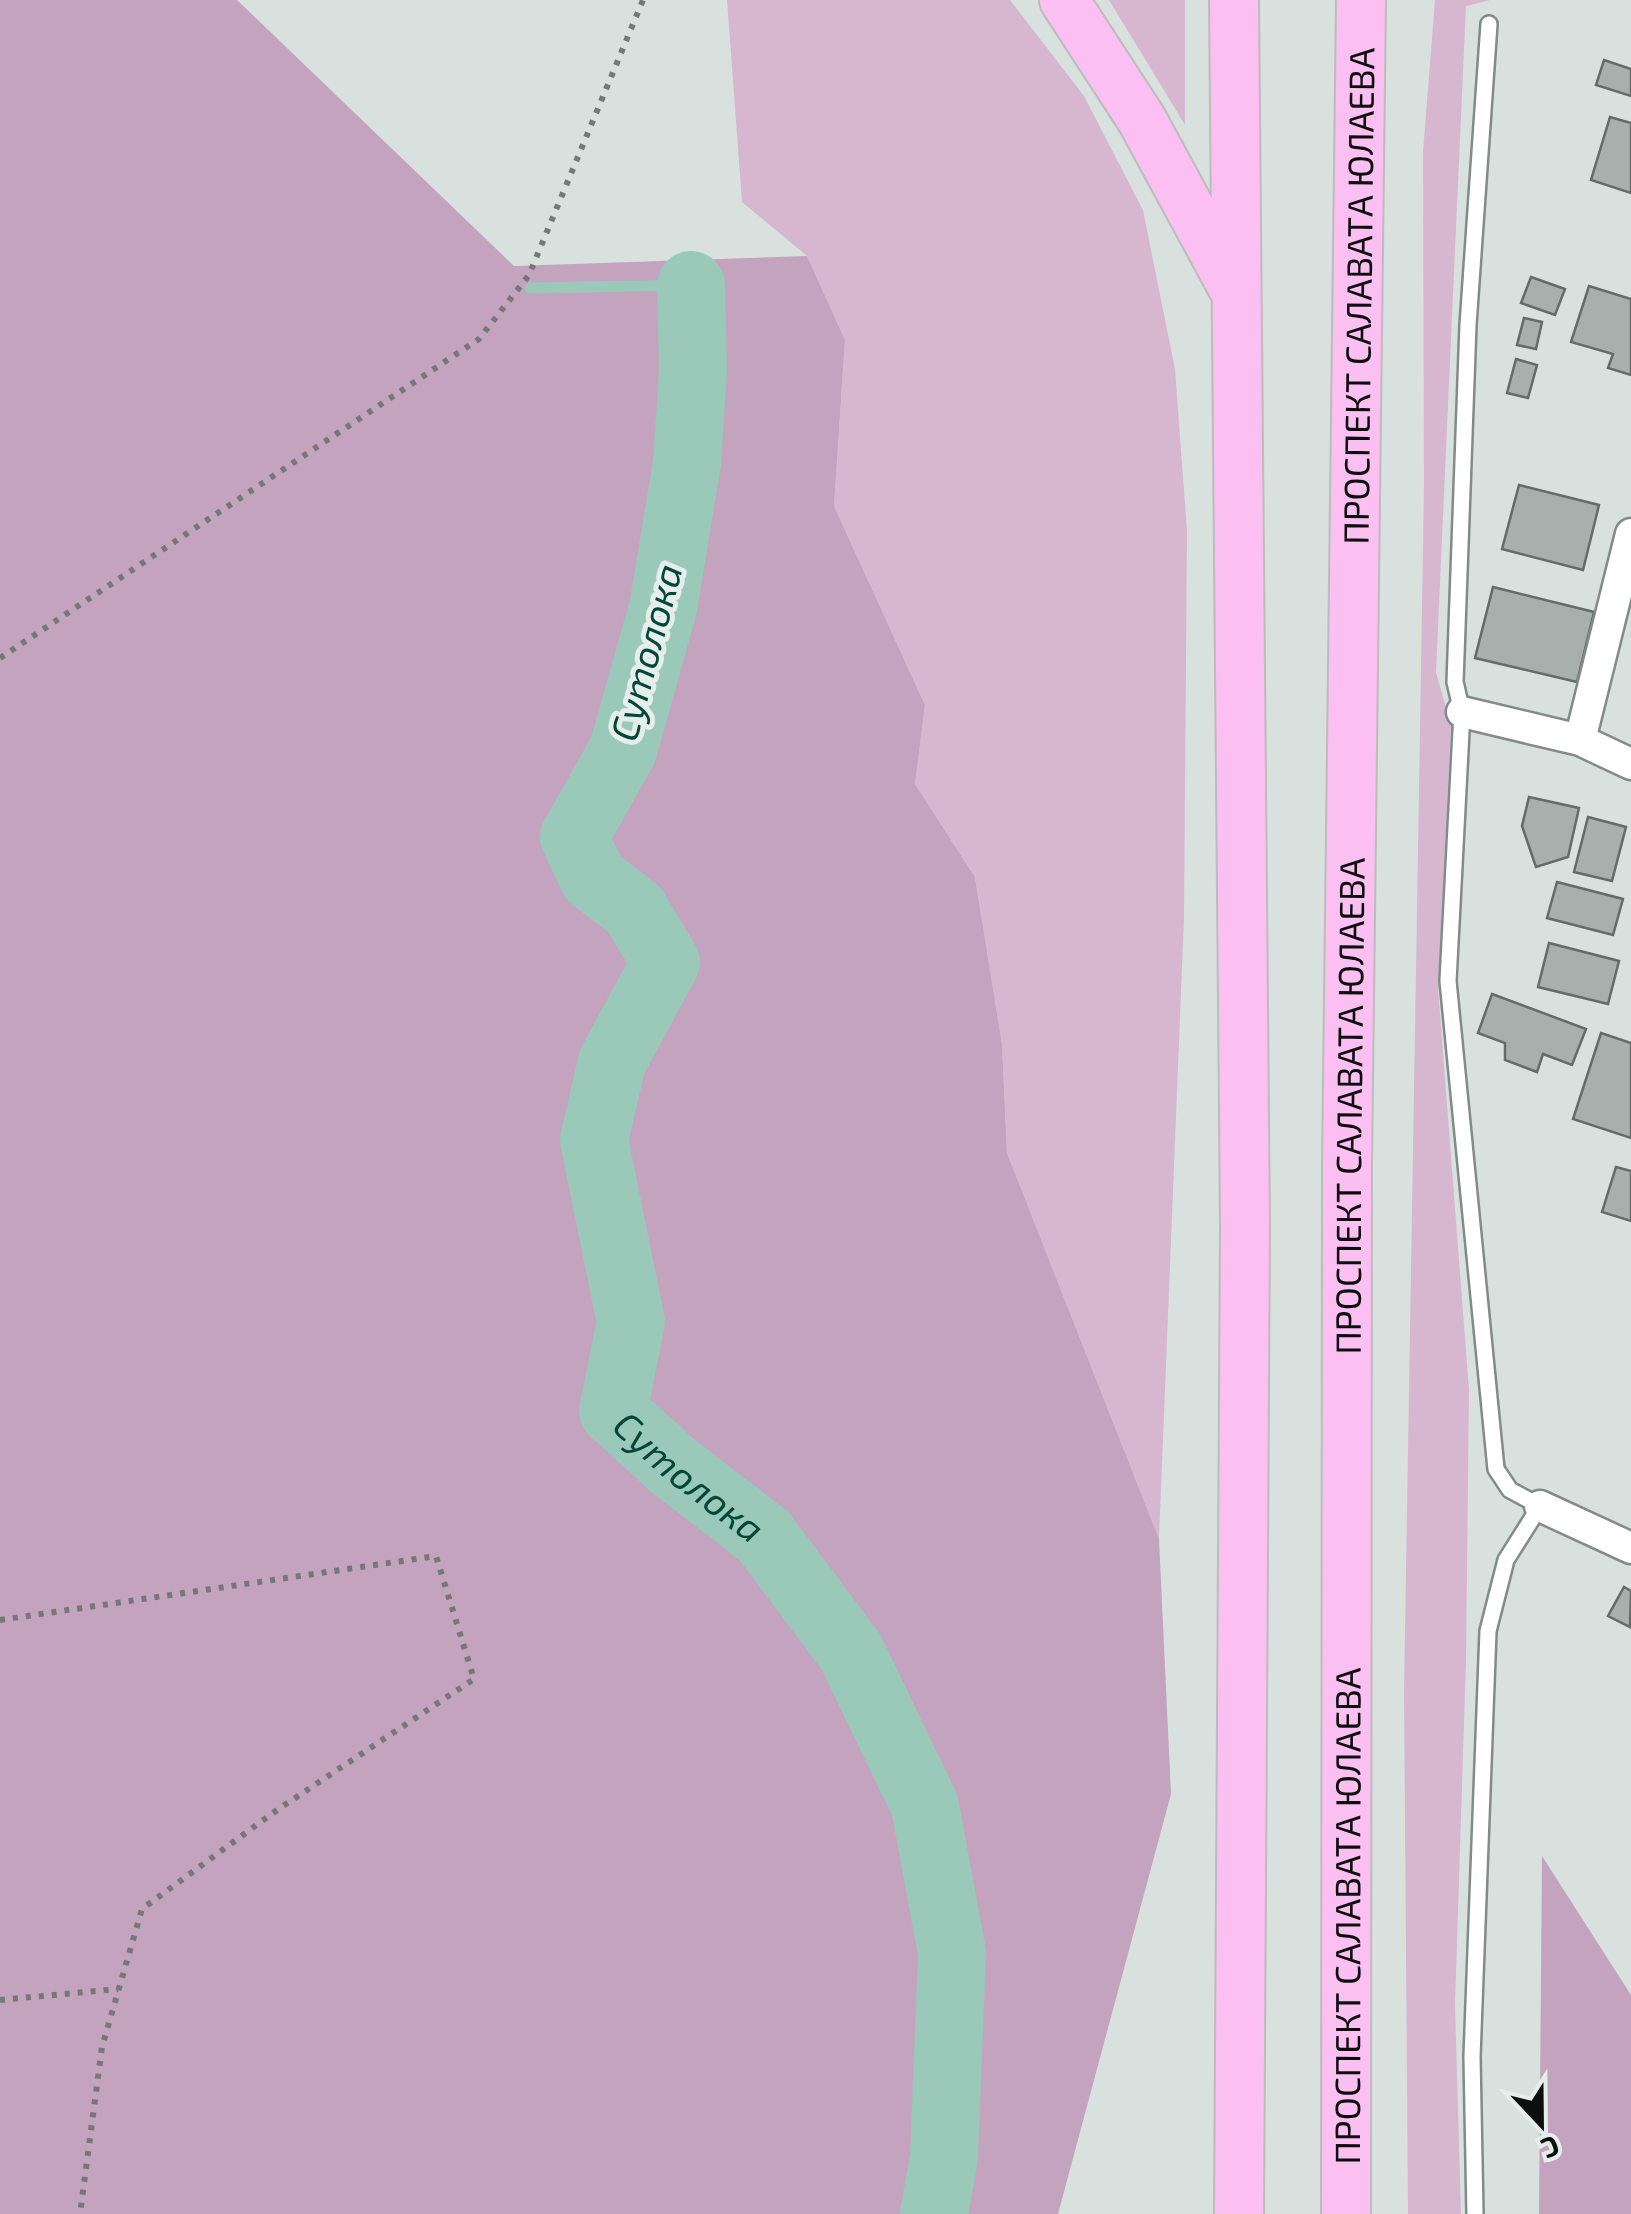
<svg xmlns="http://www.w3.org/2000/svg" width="1631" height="2214" viewBox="0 0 1631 2214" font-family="'Exo 2',sans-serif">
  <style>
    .green { fill: #d7b7d0 }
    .forest { fill: #c4a3be }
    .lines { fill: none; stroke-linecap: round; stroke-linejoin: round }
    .stream { stroke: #9ac8b9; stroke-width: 11 }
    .river { stroke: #9ac8b9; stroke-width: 68 }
    .building { fill: #a8b0ad; stroke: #646b68; stroke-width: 2.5 }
    .service-casing { stroke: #838b88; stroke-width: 20 }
    .minor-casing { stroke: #838b88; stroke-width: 35 }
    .primary-casing { stroke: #bbbcbc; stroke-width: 52 }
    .path { stroke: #747977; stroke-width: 6; stroke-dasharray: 5 8; stroke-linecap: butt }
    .service { stroke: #fff; stroke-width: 15 }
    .minor { stroke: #fff; stroke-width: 30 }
    .primary { stroke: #fcbff2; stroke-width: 48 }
    .labels { text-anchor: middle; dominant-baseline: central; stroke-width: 10; stroke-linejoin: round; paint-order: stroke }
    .street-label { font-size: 35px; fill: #0d0f0e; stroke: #e6eeeb }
    .water-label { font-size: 38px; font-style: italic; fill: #034739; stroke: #e6eeeb }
  </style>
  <rect width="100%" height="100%" fill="#d9e1de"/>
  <path class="green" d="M727 0H1010L1084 96 1143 210 1175 369 1187 531 1184 918 1159 1539 1007 1153 1002 1044 975 877 915 784 925 705 834 506 845 340 807 256 742 202Z
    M1109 0H1185V125Z
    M1435 0H1490L1466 6 1436 672 1451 726 1438 987 1469 1390 1466 1661 1455 2005 1461 2214H1408L1404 1691 1424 487 1423 152Z"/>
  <path class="forest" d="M0 0H237L514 266 807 256 845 340 834 506 925 705 915 784 975 877 1002 1044 1007 1153 1159 1539 1171 1794 1058 2214H0Z
    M1542 1856 1631 1995V2214H1539Z"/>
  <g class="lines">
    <path class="stream" d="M530 288 691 285"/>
    <path class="river" id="s1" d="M691 285 693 371 687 463 663 608 623 750 574 837 593 878 634 909 666 962 612 1062 594 1140 631 1322 613 1411 672 1465 764 1536 851 1652 925 1806 952 1953 944 2157 934 2214"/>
  </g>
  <path class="building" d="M1604 60 1631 69V96L1596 85Z
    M1610 117 1631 123V193L1591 180Z
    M1531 277 1565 289 1555 315 1521 303Z
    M1589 286 1631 299V375L1608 368 1613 354 1571 342Z
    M1524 318 1542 322 1536 349 1517 345Z
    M1516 359 1537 365 1528 398 1507 393Z
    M1519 485 1599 505 1583 570 1502 549Z
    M1493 587 1594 612 1577 682 1475 658Z
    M1529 797 1579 808 1568 857 1536 867 1522 826Z
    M1588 817 1626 827 1612 881 1574 872Z
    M1557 882 1623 899 1613 935 1547 918Z
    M1549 943 1619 961 1608 1004 1538 987Z
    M1492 994 1586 1029 1572 1065 1543 1054 1537 1072 1505 1060V1043L1478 1033Z
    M1601 1033 1631 1043V1138L1573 1119Z
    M1616 1167 1631 1171V1221L1602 1212Z
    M1624 1587 1631 1591 1630 1627 1608 1616Z"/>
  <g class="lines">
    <g class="service-casing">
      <path id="service" d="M1475 2214 1472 2057 1488 1631 1506 1560 1540 1506 1510 1490 1496 1469 1448 981 1462 712 1455 682 1468 325 1489 24"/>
    </g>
    <g class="minor-casing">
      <path id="minor" d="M1462 712 1580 740 1631 764
        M1580 740 1631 534
        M1540 1506 1631 1548"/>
    </g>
    <g class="primary-casing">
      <g id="primary">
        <path d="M1064 0 1142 120 1232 286"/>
        <path d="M1234 0 1245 1227 1239 2214"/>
        <path id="s2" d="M1346 2214 1347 1165 1361 0"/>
      </g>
    </g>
    <path class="path" d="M0 658 479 339 529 275 643 0
      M0 1620 436 1556 474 1679 277 1810 142 1909 102 2047 80 2214
      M0 2000 118 1989"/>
    <use href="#service" class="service"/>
    <use href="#minor" class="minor"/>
    <use href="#primary" class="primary"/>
  </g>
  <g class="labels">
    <g class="street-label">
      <text stroke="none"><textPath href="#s2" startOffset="1918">ПРОСПЕКТ САЛАВАТА ЮЛАЕВА</textPath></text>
      <text stroke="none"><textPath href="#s2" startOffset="1108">ПРОСПЕКТ САЛАВАТА ЮЛАЕВА</textPath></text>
      <text stroke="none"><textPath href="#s2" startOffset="298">ПРОСПЕКТ САЛАВАТА ЮЛАЕВА</textPath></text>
    </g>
    <g class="water-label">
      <text transform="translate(645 652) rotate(-75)">Сутолока</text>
      <text stroke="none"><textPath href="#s1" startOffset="1302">Сутолока</textPath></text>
    </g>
  </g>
  <g transform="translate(1541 2124) rotate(158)" stroke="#e6eeeb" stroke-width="8" paint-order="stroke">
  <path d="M0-8L18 38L0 25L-18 38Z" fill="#0d0f0e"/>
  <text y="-15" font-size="28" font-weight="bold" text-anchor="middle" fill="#0d0f0e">С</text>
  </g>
</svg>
